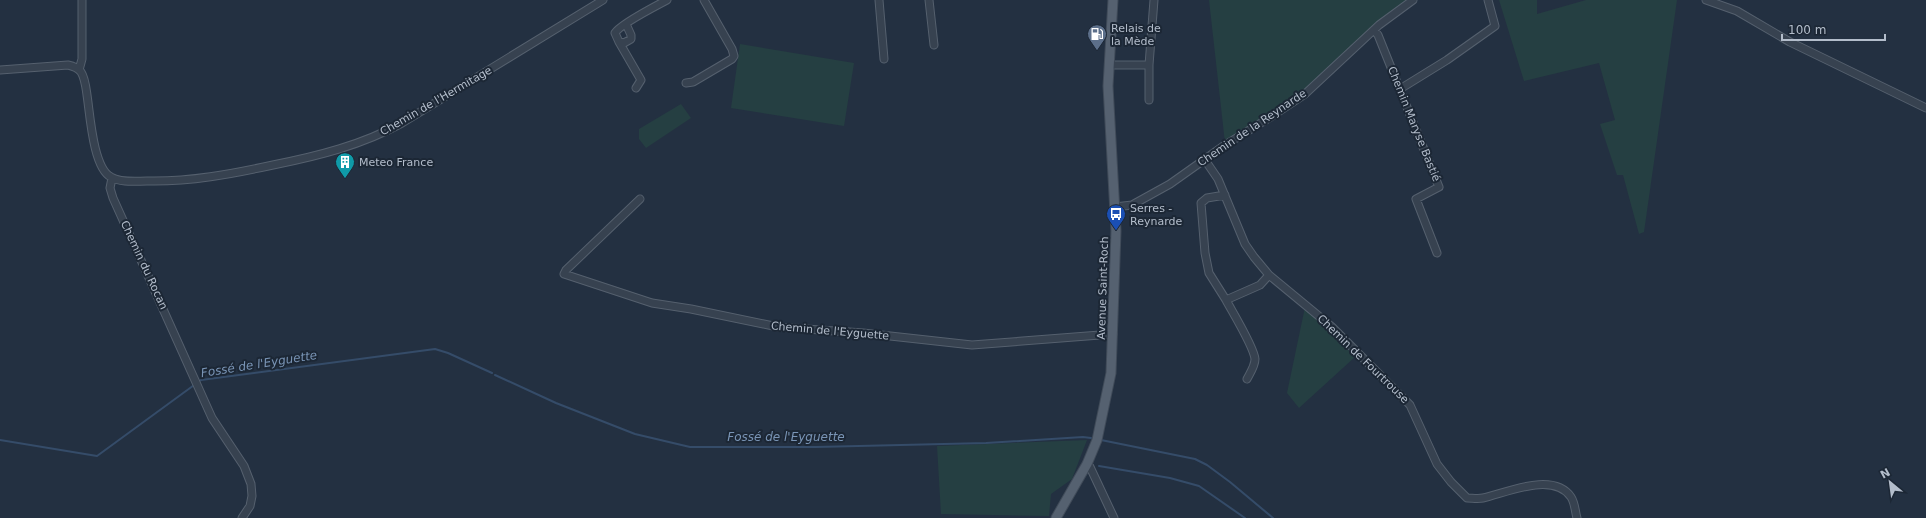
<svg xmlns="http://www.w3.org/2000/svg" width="1926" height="518" viewBox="0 0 1926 518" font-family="'DejaVu Sans',sans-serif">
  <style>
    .green { fill: #253f42 }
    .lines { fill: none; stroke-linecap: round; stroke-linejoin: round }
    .stream { stroke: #354c69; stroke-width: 2 }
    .minor-casing { stroke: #55606e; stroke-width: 9 }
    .major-casing { stroke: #404b59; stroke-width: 11 }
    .minor { stroke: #374250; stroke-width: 7 }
    .major { stroke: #556170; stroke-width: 9 }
    .labels { text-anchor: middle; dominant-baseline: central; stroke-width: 4; stroke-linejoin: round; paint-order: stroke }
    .poi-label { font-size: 11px; fill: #b3bdcb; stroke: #1c2735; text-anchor: start }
    .street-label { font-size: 11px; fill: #b3bdcb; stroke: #1c2735 }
    .water-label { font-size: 12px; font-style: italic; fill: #7994b5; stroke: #1c2735 }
  </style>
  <rect width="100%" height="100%" fill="#233041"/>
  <path class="green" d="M1209 0H1410L1304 92 1225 143Z
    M1499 0H1537V14L1586 0H1677L1644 232 1639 234 1623 175H1617L1600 124 1615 120 1599 63 1524 81Z
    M740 44 854 63 844 126 731 108Z
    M681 104 691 118 646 148 639 139V129Z
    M1305 307 1355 357 1299 408 1287 393Z
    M1087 440 1072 479 1051 494 1049 516 941 514 937 446Z"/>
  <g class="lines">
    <path class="stream" d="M495 375 556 403 635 434 690 447H816L986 443 1083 437 1091 438
      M0 440 97 456 201 380 435 349 448 353 492 373
      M1101 440 1195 459 1207 465 1230 482 1273 518
      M1099 466 1170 478 1199 486 1245 518"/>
    <g class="minor-casing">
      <path id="minor" d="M879 0 884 59
        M929 0 934 45
        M1706 0 1737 11 1790 42 1926 108
        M626 24 631 35V39L624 43 619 42 615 33C620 24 656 6 667 0
        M1374 30 1378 35 1439 187 1416 199 1437 253
        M619 42 641 80 636 88
        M1109 65H1149L1154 0
        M1149 65V100
        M0 70 68 65C73 66 77 67 81 72 85 78 86 88 87 95 90 114 93 168 111 177 121 183 136 181 147 181 190 182 231 174 273 165 318 156 362 145 402 123L603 0
        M79 70 82 59V0
        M686 83 693 82 732 59 734 56 732 49 704 0
        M1400 89 1447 60 1495 26 1488 0
        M1205 160 1218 179 1245 244 1254 257 1269 275 1332 327 1410 405 1437 464 1451 482 1467 498C1472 498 1478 499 1483 498 1506 493 1553 471 1571 497 1575 503 1575 511 1577 518
        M112 178 110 188 113 198 212 418 244 466 251 484 252 496 250 506 242 518
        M1225 195 1207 198 1201 203 1205 253 1209 273 1226 300 1260 285 1269 275
        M640 199 566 270 564 274 652 303 691 309 778 327 863 333 972 345 1113 334
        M1115 207 1132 205 1170 184 1225 145 1269 118 1305 94 1379 25 1413 0
        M1226 300C1233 313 1254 347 1255 359 1255 366 1250 373 1247 379
        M1087 464 1090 467 1114 518"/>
    </g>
    <g class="major-casing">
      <path id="major" d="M1056 518 1087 464 1097 440 1111 373 1116 231 1108 86 1113 0"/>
    </g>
    <use href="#minor" class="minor"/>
    <use href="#major" class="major"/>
  </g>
  <defs>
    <g id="fuel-pin" transform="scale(1)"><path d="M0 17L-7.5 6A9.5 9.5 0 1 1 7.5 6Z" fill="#5c6f8a" stroke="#1c2735"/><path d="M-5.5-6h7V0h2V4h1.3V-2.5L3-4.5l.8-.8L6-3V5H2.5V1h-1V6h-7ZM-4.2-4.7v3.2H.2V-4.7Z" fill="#fff"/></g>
    <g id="building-pin" transform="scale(1)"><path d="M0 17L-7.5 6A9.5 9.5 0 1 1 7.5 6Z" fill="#0f9aa8" stroke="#1c2735"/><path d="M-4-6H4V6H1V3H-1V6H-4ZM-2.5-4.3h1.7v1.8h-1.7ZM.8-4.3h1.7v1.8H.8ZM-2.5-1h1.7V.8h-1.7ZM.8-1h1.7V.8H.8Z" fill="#fff"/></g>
    <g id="bus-pin" transform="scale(1)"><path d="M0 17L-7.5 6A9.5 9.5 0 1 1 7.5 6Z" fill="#1a4fb4" stroke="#1c2735"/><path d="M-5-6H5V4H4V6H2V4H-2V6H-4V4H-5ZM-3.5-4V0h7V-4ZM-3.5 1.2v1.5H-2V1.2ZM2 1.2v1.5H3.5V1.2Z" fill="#fff"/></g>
  </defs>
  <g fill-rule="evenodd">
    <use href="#fuel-pin" x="1097" y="34"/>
    <use href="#building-pin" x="345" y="162"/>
    <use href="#bus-pin" x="1116" y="214"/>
  </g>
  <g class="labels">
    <g class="poi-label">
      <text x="1111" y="28">Relais de<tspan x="1111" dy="13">la Mède</tspan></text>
      <text x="359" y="162">Meteo France</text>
      <text x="1130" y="208">Serres -<tspan x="1130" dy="13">Reynarde</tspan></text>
    </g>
    <g class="street-label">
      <text transform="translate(436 101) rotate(-30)">Chemin de l'Hermitage</text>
      <text transform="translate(1414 124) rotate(68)">Chemin Maryse Bastié</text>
      <text transform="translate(1252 128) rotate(-34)">Chemin de la Reynarde</text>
      <text transform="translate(144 265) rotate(65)">Chemin du Rocan</text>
      <text transform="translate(1103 288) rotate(-88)">Avenue Saint-Roch</text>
      <text transform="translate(830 331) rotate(5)">Chemin de l'Eyguette</text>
      <text transform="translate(1363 359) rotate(44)">Chemin de Fourtrouse</text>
    </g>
    <g class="water-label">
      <text transform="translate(259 364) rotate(-9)">Fossé de l'Eyguette</text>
      <text x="786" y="437">Fossé de l'Eyguette</text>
    </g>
  </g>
  <g transform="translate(1890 482) rotate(331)" stroke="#1c2735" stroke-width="3" paint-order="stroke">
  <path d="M0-3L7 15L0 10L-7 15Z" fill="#b3bdcb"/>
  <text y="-6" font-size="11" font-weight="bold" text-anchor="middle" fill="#b3bdcb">N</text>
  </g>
  <path d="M1782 34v6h103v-6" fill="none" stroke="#b3bdcb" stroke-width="2"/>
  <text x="1788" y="34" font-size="12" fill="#b3bdcb" stroke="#1c2735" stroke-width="3" paint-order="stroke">100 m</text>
</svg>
